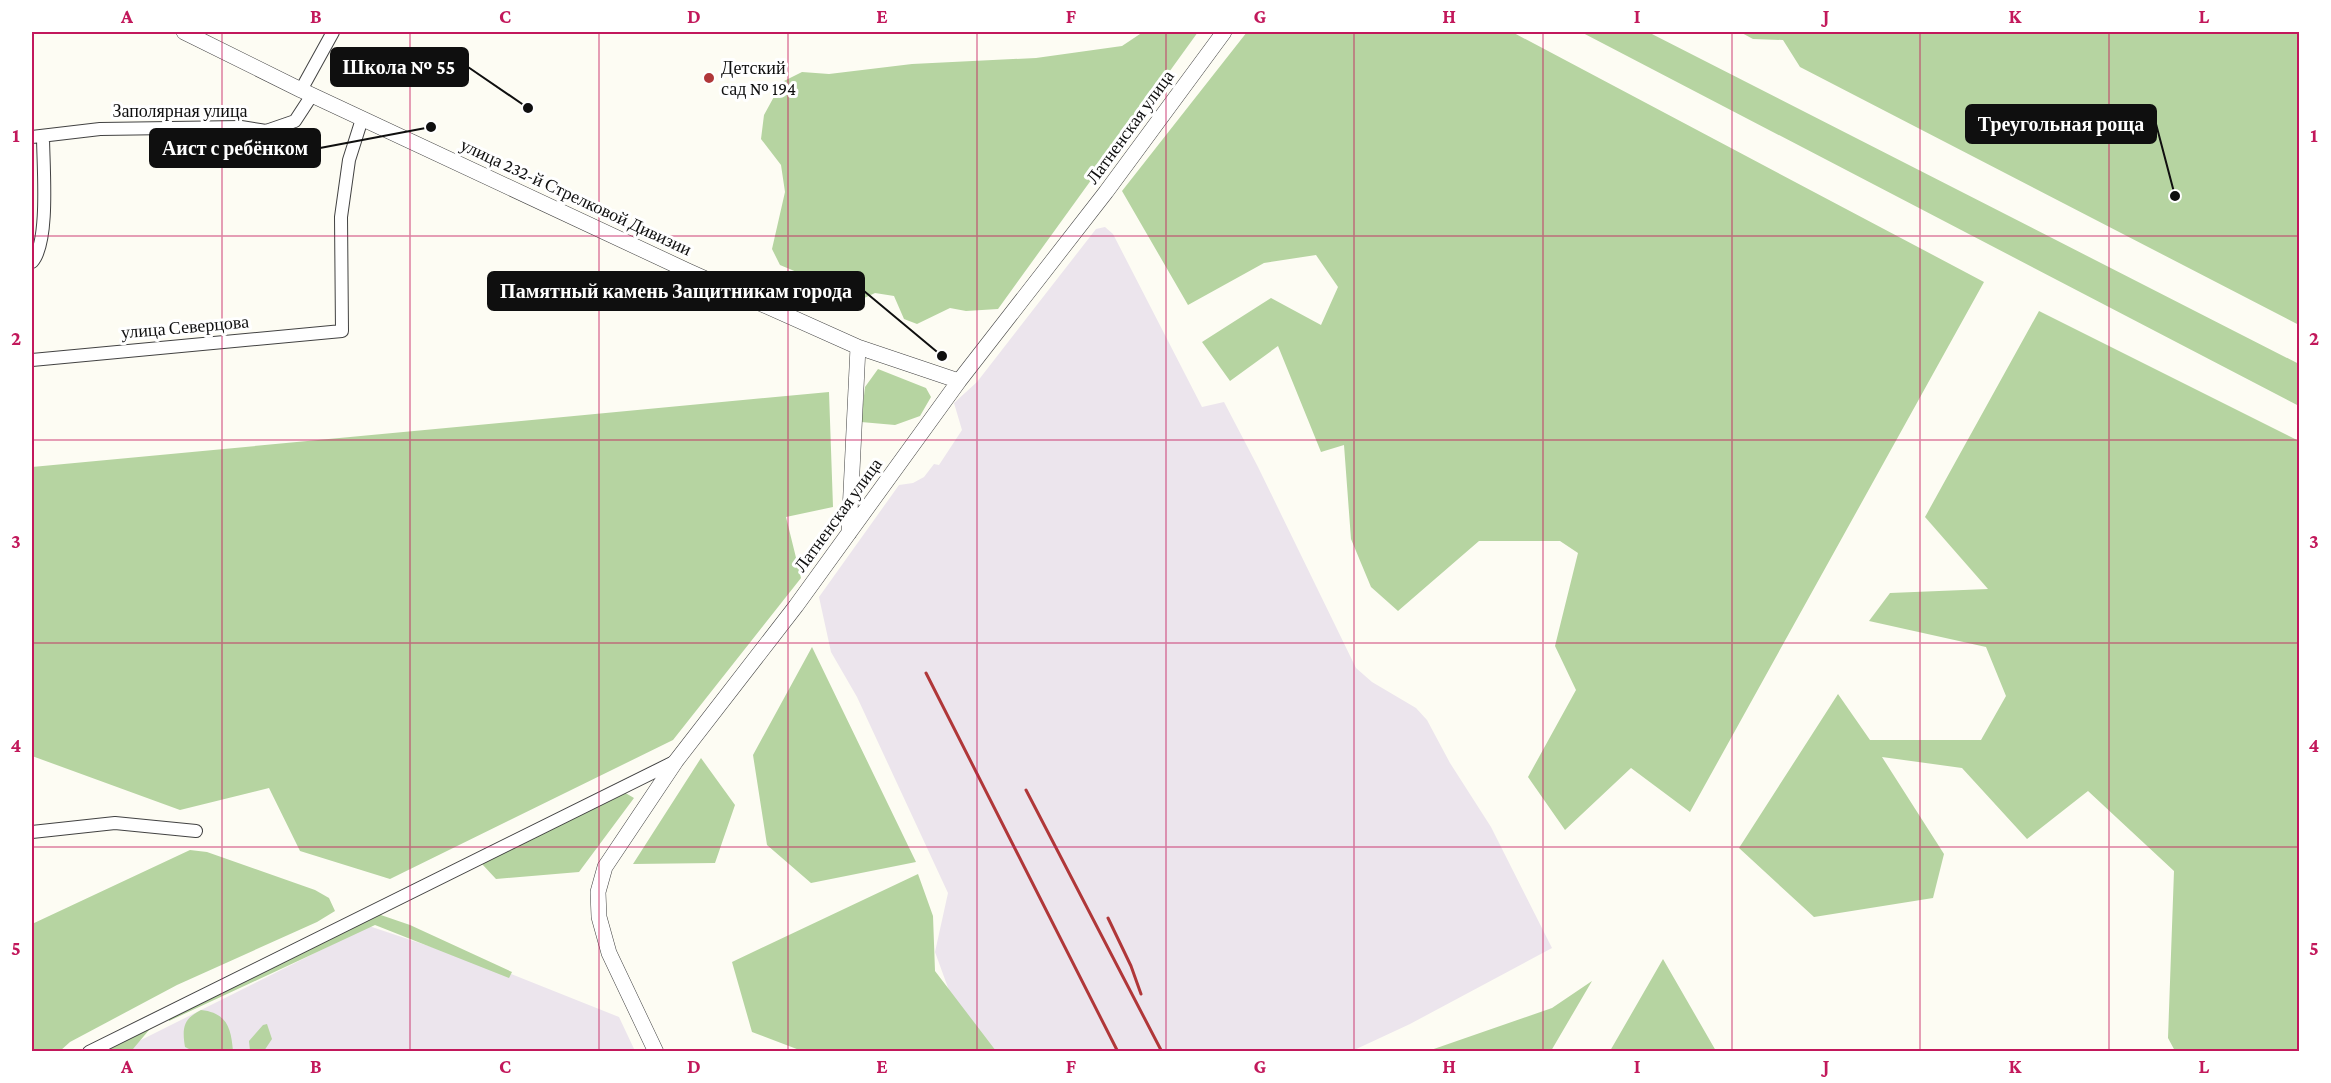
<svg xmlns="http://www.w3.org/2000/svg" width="2331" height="1083" viewBox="0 0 2331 1083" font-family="'Crimson Pro',serif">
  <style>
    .industrial { fill: #ece5ed }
    .forest { fill: #b6d4a1 }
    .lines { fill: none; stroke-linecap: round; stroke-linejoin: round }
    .minor-casing { stroke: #424242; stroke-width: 14 }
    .tertiary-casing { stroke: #424242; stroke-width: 16 }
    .minor { stroke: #fff; stroke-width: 12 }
    .tertiary { stroke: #fff; stroke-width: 15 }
    .rail { stroke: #b03739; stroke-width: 3 }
    .grid { fill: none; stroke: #c2185b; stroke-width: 1.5; stroke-opacity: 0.55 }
    .poi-dot { fill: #b03739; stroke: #fff; stroke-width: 2 }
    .labels { text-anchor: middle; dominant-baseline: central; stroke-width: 6; stroke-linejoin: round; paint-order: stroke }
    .poi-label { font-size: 18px; fill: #0f0f0f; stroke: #fff; text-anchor: start }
    .street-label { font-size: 18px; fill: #0f0f0f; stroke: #fff }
    .leader { fill: none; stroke: #0f0f0f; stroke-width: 2 }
    .callout-dot { fill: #0f0f0f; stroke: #fff; stroke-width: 2 }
    .callout { fill: #0f0f0f; stroke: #0f0f0f; stroke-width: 2 }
    .callout-label { font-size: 20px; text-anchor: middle; font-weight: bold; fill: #fff }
    .neatline { fill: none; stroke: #c2185b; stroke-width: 2 }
    .grid-label { font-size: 20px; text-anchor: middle; font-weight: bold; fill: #c2185b }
  </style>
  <rect width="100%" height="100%" fill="#fdfcf3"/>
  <path class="industrial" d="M1105 227 1113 234 1202 407 1224 402 1258 467 1356 668 1372 682 1416 708 1427 720 1450 763 1491 827 1552 948 1410 1024 1352 1051H971L935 952 948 893 857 697 831 652 819 597 899 485 913 483 924 477 934 464 939 465 962 430 954 403 977 382 1096 229Z
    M369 926 506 972 619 1017 635 1051 117 1052Z"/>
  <path class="forest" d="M1143 32H1198L998 309 966 311 950 308 917 324 904 319 894 296 875 293 860 300 848 301 835 288 780 265 772 249 785 192 781 165 761 139 764 115 782 82 802 72 829 74 912 64 1036 58 1122 46Z
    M1247 32H1512L1984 282 1690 812 1631 768 1565 830 1528 777 1576 690 1555 646 1578 553 1560 541H1479L1398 611 1371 587 1351 539 1344 445 1321 452 1278 346 1230 381 1202 342 1271 298 1321 325 1338 287 1316 255 1264 263 1188 305 1122 191Z
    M1581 32H1648L2299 364V406Z
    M1740 32H2299V325L1800 67 1783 40 1753 39Z
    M2039 311 2299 441V1051H2175L2168 1038 2174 871 2088 791 2027 839 1962 768 1882 757 1944 854 1933 898 1814 917 1739 848 1838 694 1870 740H1981L2006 696 1986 647 1869 621 1890 593 1988 589 1925 517Z
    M878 369 926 388 931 397 920 416 895 425 861 422 865 387Z
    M829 392 833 507 786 517 801 578 673 740 390 879 300 851 269 788 180 810 32 756V467Z
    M812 647 916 862 811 883 767 845 753 755Z
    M701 758 735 805 715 863 633 864Z
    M622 791 634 798 579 872 496 879 482 864Z
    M190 850 207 852 315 890 329 898 335 911 317 922 177 985 70 1042 60 1051H32V924Z
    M918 874 933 916 935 971 996 1051H802L752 1032 732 962Z
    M375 913 410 925 512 972 509 978 375 925 169 1021V1015Z
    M1663 959 1716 1051H1610Z
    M1592 981 1551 1051H1428L1552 1008Z
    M201 1010C228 1013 231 1029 233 1051H193L185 1047C182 1028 183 1019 201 1010Z
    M147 1024 149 1030 133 1049V1051L93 1052Z
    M267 1024 272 1039 264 1051H250L249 1041 263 1025Z"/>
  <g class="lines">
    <g class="minor-casing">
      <path id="minor" d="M301 90 333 32
        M32 137 100 129 241 127 266 131 295 121 312 95
        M32 262C50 243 43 164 43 136
        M32 360 342 331 341 217 349 160 362 119
        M32 832 115 823 196 831
        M89 1052 676 761"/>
    </g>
    <g class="tertiary-casing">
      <path id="tertiary" d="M184 32 301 90 688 271 858 347 959 381
        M849 533 858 347
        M656 1052 609 953 599 917 598 892 605 867 676 761 796 606 959 381 1106 192 1224 32"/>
    </g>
    <use href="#minor" class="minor"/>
    <use href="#tertiary" class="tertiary"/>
    <path class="rail" d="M926 673 1118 1052
      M1026 790 1162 1052
      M1108 918 1131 966 1141 994"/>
  </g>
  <path class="grid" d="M222 32V1052M410 32V1052M599 32V1052M788 32V1052M977 32V1052M1166 32V1052M1354 32V1052M1543 32V1052M1732 32V1052M1920 32V1052M2109 32V1052M32 236H2300M32 440H2300M32 643H2300M32 847H2300"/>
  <circle class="poi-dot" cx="709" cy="78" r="6"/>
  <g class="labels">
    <g class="poi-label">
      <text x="721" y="68">Детский<tspan x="721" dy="21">сад № 194</tspan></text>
    </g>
    <g class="street-label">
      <text x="180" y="111">Заполярная улица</text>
      <text transform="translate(1130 127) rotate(-54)">Латненская улица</text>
      <text transform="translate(576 197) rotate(25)">улица 232-й Стрелковой Дивизии</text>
      <text transform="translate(185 327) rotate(-5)">улица Северцова</text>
      <text transform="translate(838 515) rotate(-54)">Латненская улица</text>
    </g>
  </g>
  <path class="leader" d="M528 108L468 67M2175 196L2156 124M431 127L320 148M942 356L864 291"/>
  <g class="callout-dot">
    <circle cx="528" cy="108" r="6"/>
    <circle cx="2175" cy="196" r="6"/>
    <circle cx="431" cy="127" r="6"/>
    <circle cx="942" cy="356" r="6"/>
  </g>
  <g class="callout">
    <rect x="331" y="48" width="137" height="38" rx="6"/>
    <rect x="1966" y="105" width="190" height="38" rx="6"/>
    <rect x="150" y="129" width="170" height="38" rx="6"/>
    <rect x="488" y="272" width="376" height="38" rx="6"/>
  </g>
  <g class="callout-label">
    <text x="399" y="74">Школа № 55</text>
    <text x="2061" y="131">Треугольная роща</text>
    <text x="235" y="155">Аист с ребёнком</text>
    <text x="676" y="298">Памятный камень Защитникам города</text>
  </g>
  <rect width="2331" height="1083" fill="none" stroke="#ffffff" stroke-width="66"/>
  <rect x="33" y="33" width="2265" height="1017" class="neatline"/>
  <g class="grid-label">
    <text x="127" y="23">A</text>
    <text x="316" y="23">B</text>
    <text x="505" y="23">C</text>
    <text x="694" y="23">D</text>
    <text x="882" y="23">E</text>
    <text x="1071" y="23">F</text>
    <text x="1260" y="23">G</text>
    <text x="1449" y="23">H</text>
    <text x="1637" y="23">I</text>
    <text x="1826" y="23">J</text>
    <text x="2015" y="23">K</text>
    <text x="2204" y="23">L</text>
    <text x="16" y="142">1</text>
    <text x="2314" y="142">1</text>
    <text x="16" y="345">2</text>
    <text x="2314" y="345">2</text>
    <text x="16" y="548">3</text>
    <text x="2314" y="548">3</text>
    <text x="16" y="752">4</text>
    <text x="2314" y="752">4</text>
    <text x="16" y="955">5</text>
    <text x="2314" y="955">5</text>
    <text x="127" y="1073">A</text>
    <text x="316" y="1073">B</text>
    <text x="505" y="1073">C</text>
    <text x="694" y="1073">D</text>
    <text x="882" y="1073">E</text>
    <text x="1071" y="1073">F</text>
    <text x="1260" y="1073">G</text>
    <text x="1449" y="1073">H</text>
    <text x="1637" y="1073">I</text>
    <text x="1826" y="1073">J</text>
    <text x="2015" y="1073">K</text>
    <text x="2204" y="1073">L</text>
  </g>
</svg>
